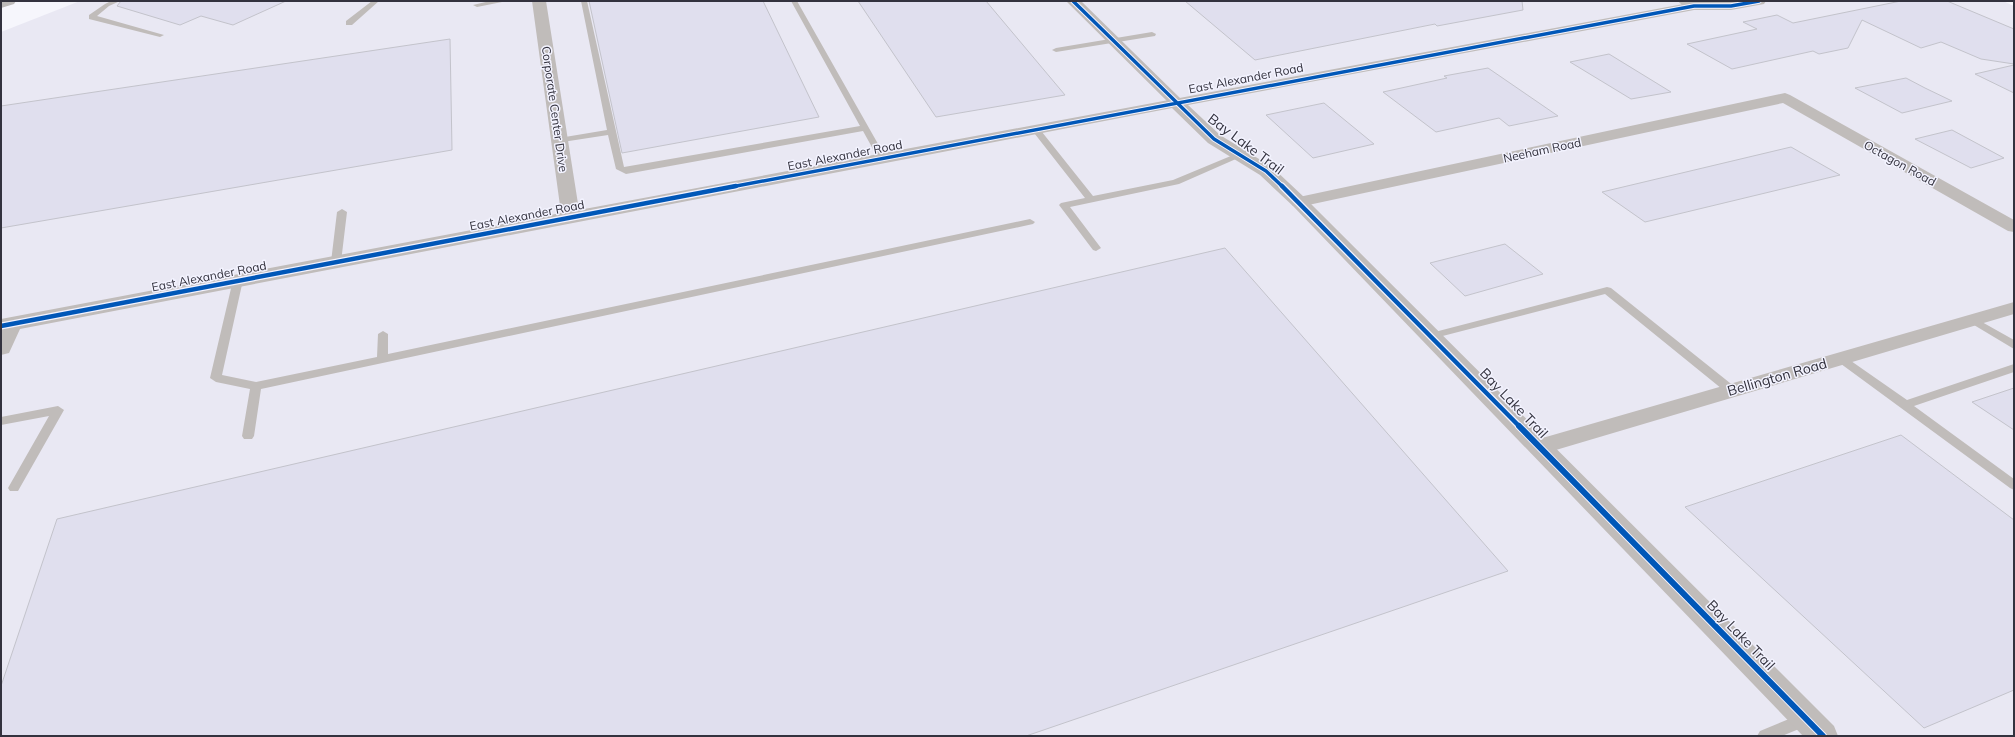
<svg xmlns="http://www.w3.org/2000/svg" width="2015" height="737" viewBox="0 0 2015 737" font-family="Mulish,sans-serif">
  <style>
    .built { fill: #e9e8f3 }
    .building { fill: #e0dfee; stroke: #c3c3cb }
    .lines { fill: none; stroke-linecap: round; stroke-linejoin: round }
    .service { fill: #c0bcba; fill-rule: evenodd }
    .minor { fill: #c0bcba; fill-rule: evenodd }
    .tertiary { fill: #c0bcba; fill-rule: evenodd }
    .motorway { fill: #bdbab9; fill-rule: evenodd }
    .cycleway-far2-casing { stroke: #f3f3ff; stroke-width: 5.5 }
    .cycleway-far1-casing { stroke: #f3f3ff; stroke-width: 7 }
    .cycleway-casing { stroke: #f3f3ff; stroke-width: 8 }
    .cycleway-far2 { stroke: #0057b8; stroke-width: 3.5 }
    .cycleway-far1 { stroke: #0057b8; stroke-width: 4.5 }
    .cycleway { stroke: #0057b8; stroke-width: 6 }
    .labels { text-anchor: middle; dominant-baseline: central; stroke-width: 3; stroke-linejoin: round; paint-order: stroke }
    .far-street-label { font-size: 12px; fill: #33323e; stroke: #f3f3ff }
    .street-label { font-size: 14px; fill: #33323e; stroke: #f3f3ff }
  </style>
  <rect width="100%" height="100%" fill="#f6f6fc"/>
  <path class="built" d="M80 1H2003L2014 6V736H1V32Z"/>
  <path class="building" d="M121 1H286L233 25 201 16 180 25 117 6Z
    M589 1H763L819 117 622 153Z
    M858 1H986L1065 95 936 117Z
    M1185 1H1522L1523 10 1437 26 1435 24 1255 60Z
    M1901 1H1947L2014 29V64L1981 59 1941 42 1921 48 1862 20 1848 48 1819 54 1813 51 1732 69 1687 44 1757 29 1743 22 1777 15 1793 23Z
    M450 39 452 150 1 228V106Z
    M1609 54 1671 92 1631 99 1570 62Z
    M2014 65V93L1975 74Z
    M1488 68 1558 116 1509 126 1499 118 1436 132 1383 92 1447 78 1444 76Z
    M1906 78 1925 88 1952 101 1902 113 1855 88Z
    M1324 103 1374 144 1313 158 1266 115Z
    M1952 130 2004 158 1971 168 1915 139Z
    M1791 147 1840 175 1645 222 1602 192Z
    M1505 244 1543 274 1465 296 1430 263Z
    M1225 248 1508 571 1026 736H1V686L57 519Z
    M2014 388V430L1972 402Z
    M1901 435 2014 520V690L1924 728 1685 507Z"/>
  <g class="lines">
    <path class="service" d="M111 1H120L109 6 97 16 164 35 160 37 89 19V15L105 4Z
      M372 1H379L352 25H346V21Z
      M490 1H507L477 7 473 5Z
      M581 1H587L624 167 860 126 791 1H797L886 158 885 160H879L863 131 626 174 616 169 608 135 556 143V139L559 138 607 130Z
      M1152 32 1156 34 1155 36 1056 52 1052 50 1056 48Z
      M1035 126 1038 127 1093 196 1173 180 1238 153H1244L1245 155 1179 184 1070 207 1101 248 1096 251 1093 250 1059 205 1061 203 1085 198 1031 129Z
      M342 209 347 212 341 262 336 265 331 262 337 212Z
      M1030 219 1035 222 1033 224 261 389 254 436 252 439H244L242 436 250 389 216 382 210 378 233 280 238 277 243 280 222 375 256 382 377 357 378 334 383 331 388 334V354Z
      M1607 287 1611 288 1735 387 1737 390 1735 393H1727L1605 294 1431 339 1426 336 1427 334Z
      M1973 317 2014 340V349L1969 322 1968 320Z
      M1841 354 1907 400 2014 364V372L1914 406 2014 479V490L2010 488 1837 361 1836 358 1837 355Z
      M58 406 64 410 18 491H10L8 488 49 416 1 425V417Z
      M1806 712 1811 714 1813 719 1811 724 1782 736H1757L1760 731Z"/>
    <path class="minor" d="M1066 1H1081L1181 99 1184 102 1181 105H1171Z
      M1678 1H1695L1701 6 1699 9C1691 11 1683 7 1678 1Z
      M1785 93 1790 95 2014 220V232L2008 231 1783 103 1299 207 1293 206 1290 202 1293 198 1299 197Z
      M2014 302V314L1539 455 1531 453 1528 447 1531 441 1539 439Z"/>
    <path class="tertiary" d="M532 1H546L579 210 1694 2 1766 1 1764 4 1731 10H1694L1188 105 1220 135 1272 167 1305 198 1834 726 1838 736H1803L1293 206 1260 175 1208 143 1172 108 20 329 9 353 1 355V319L561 213Z"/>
    <path class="motorway" d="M1 1H16L14 4 1 8Z"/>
    <g class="cycleway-far2-casing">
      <path id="cycleway-far2" d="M1073 1 1214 139 1266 171 1283 187
        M731 187 1694 6H1731L1759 1"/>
    </g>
    <g class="cycleway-far1-casing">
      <path id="cycleway-far1" d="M1282 186 1520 427
        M1 326 736 186"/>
    </g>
    <g class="cycleway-casing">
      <path id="cycleway" d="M1519 426 1823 736"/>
    </g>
    <use href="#cycleway-far2" class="cycleway-far2"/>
    <use href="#cycleway-far1" class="cycleway-far1"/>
    <use href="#cycleway" class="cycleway"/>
  </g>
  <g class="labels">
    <g class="far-street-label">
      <text transform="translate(1246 78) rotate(-11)">East Alexander Road</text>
      <text transform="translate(555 109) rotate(82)">Corporate Center Drive</text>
      <text transform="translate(1542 150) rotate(-12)">Neeham Road</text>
      <text transform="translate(845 155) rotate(-11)">East Alexander Road</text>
      <text transform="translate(1900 163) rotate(29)">Octagon Road</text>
      <text transform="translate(527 215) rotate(-11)">East Alexander Road</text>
      <text transform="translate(209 276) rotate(-11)">East Alexander Road</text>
    </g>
    <g class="street-label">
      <text transform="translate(1246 144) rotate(37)">Bay Lake Trail</text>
      <text transform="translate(1777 377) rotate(-16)">Bellington Road</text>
      <text transform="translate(1514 403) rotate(46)">Bay Lake Trail</text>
      <text transform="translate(1741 635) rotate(46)">Bay Lake Trail</text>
    </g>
  </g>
  <rect width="2015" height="737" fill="none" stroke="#33323e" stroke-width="4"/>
</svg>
